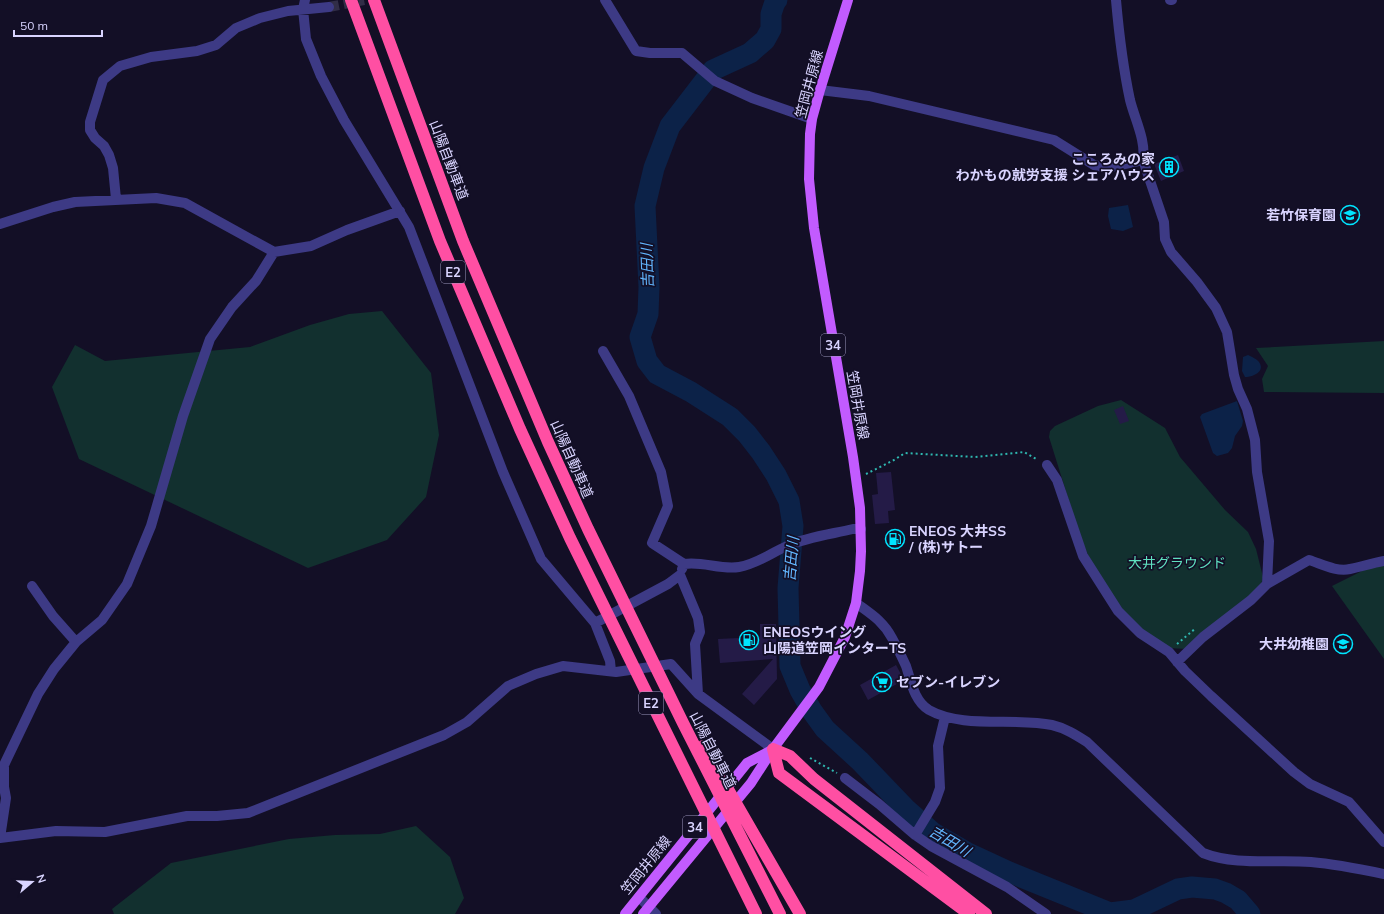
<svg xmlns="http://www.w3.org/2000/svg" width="1384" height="914" viewBox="0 0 1384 914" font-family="Mulish,'Noto Sans JP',sans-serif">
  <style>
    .green { fill: #12302f }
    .water { fill: #0c2248 }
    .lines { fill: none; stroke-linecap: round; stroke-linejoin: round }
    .river { stroke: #0c2248; stroke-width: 21 }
    .building { fill: #241b47 }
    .minor-tunnel { stroke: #312d47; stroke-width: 10; stroke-dasharray: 10 5; stroke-linecap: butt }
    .path { stroke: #2fb8b0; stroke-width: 2; stroke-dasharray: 2 3; stroke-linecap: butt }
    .minor { stroke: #3d3a85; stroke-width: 10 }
    .major { stroke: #c25bff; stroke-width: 10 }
    .highway { stroke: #ff4fa3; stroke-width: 12 }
    .labels { text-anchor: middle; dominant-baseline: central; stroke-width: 3.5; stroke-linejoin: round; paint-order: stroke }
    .shield { fill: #130f26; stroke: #9e99be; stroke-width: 1 }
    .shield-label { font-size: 13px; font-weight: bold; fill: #d9d4ff }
    .street-label { font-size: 14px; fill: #d9d4ff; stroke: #130f26 }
    .poi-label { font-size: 14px; font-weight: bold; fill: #d9d4ff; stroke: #130f26; text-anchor: end }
    .park-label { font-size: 14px; fill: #5fe0c0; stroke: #130f26 }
    .water-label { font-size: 15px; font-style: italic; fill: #62b6ff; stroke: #130f26 }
  </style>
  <rect width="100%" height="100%" fill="#130f26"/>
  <path class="green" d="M382 311 431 373 439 435 426 497 387 540 308 568 79 459 52 387 75 345 105 361 250 347 310 325 349 314Z
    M1384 341V393L1264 392 1262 379 1268 366 1256 348Z
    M1121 400 1165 428 1180 457 1225 510 1248 532 1256 549 1263 577 1261 585 1256 593 1187 649 1168 648 1149 636 1127 617 1091 562 1080 536 1049 437 1050 431 1055 426 1098 406Z
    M1384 560V659L1332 586Z
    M416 826 450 857 464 898 455 914H114L112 909 171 863 289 839 335 835 380 834Z"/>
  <path class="water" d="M1128 205 1133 227 1123 231 1111 229 1108 216 1109 208Z
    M1248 355C1252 357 1257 359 1259 362 1266 372 1252 377 1245 377L1242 371 1243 357Z
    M1237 401 1243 421 1242 426 1235 436 1232 448 1228 453 1217 456 1213 453 1200 417 1202 414Z"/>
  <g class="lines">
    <path class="river" d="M777 0 775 2 771 14V29L765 40 750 53 713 70 670 126 654 168 645 206 649 287 648 314 640 337 647 361 657 374 691 392 730 417 747 434 761 452 776 475 789 501 793 526 788 588 790 666 800 690 812 711 825 729 860 761 907 810 932 832 968 853 1009 872 1110 913 1134 910 1178 889 1192 887 1215 889 1226 893 1238 900 1250 914"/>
  </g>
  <path class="building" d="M1178 155 1184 171 1161 181 1154 164Z
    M1123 406 1129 421 1120 424 1114 410Z
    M891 472 895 510 888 511 889 523 875 524 872 495 878 494 876 473Z
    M760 624H776L777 679 754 705 742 694 773 659 720 663 718 639 760 637Z
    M896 665 904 680 868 700 860 685Z"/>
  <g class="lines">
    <path class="minor-tunnel" d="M329 7 364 0"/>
    <path class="path" d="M866 474 894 460 905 453 975 457 1024 452 1038 460
      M1177 644 1196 628
      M810 758 837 773"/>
    <path class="minor" d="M305 0 303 9 306 39 321 76 344 120 409 227 503 472 541 559 595 623 668 584 680 575 698 618 700 632 695 644 698 694 773 749
      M605 0 636 51 650 53H682L715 81 752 98 812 119
      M1116 0C1119 34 1123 67 1130 100 1135 120 1146 140 1143 160L1164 222 1165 239 1171 252 1197 282 1216 308 1227 332 1234 375 1238 389 1247 409 1255 440 1257 472 1269 541 1267 584
      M1170 0H1172
      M820 90 869 96 1054 140 1094 165 1103 167H1111L1143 160
      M116 199 113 168 109 155 104 146 95 138 90 130V122L103 80 120 66 151 57 197 51 216 45 236 28 260 18 288 11 329 7
      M0 224 53 207 75 202 156 198 185 203 274 252 311 246 347 230 400 211
      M603 351 629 396 661 472 668 506 652 543 684 564
      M1047 465 1057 480 1083 556 1118 611 1140 633 1169 652 1185 671 1211 696 1294 772 1310 784 1349 802 1384 842
      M682 569 684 564C703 561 720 570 739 567 757 564 771 553 787 546 807 537 832 534 853 529H861
      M32 586 53 616 76 642
      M856 603C871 614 883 621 892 638 897 647 902 657 906 666 911 681 914 701 929 710 963 729 1014 717 1052 725 1065 728 1076 735 1087 742L1203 853C1236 866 1276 859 1311 862 1335 864 1360 869 1384 874
      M595 623 610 661 611 671
      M1177 662 1203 637 1251 600 1267 584 1309 560C1322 564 1336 572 1350 569 1361 567 1372 563 1384 561
      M945 717 938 746 940 788 935 802 915 835 931 846 1007 887 1046 914
      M845 778 879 804 915 835
      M0 838 56 831 105 832 187 816H217L248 813 444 735 467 722 508 686 536 674 563 666 616 672 671 664 698 694
      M0 838 6 798 4 787V765L38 694 54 669 76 642 102 620 127 584 151 526 183 416 210 339 232 307 256 281 274 252
      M639 897 656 914"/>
    <path class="major" d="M625 914 747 763 772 750
      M643 914 751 783 773 749 819 687 845 637 856 603 860 571 861 551 860 508 853 457 814 228 809 179 810 134 812 119 820 90 848 0"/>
    <path class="highway" d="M351 0 440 241 520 429 570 538 756 914
      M374 0 463 241 548 442 588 529 683 723 780 914
      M703 746 800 914
      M773 749 790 756 814 779 986 914
      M773 749 779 773 969 914"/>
  </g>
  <defs>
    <g id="building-ring" transform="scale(1)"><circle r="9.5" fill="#130f26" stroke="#00e5ff" stroke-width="1.5"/><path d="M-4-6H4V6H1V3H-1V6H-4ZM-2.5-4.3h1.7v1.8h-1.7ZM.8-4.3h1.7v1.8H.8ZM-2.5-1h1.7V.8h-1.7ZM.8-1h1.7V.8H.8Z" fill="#00e5ff"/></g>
    <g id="school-ring" transform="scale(1)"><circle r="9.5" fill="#130f26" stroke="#00e5ff" stroke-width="1.5"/><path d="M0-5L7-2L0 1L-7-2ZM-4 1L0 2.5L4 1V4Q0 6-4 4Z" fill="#00e5ff"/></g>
    <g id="fuel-ring" transform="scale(1)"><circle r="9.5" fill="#130f26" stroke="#00e5ff" stroke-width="1.5"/><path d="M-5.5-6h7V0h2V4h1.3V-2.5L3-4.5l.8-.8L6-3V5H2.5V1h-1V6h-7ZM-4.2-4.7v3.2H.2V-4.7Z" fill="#00e5ff"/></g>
    <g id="supermarket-ring" transform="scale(1)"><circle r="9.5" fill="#130f26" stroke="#00e5ff" stroke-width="1.5"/><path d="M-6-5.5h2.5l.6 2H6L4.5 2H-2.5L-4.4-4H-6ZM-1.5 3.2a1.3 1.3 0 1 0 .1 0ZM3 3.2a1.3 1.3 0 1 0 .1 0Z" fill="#00e5ff"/></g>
  </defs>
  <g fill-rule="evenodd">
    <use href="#building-ring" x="1169" y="167"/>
    <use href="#school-ring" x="1350" y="215"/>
    <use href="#fuel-ring" x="895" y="539"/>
    <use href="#fuel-ring" x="749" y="640"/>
    <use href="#school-ring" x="1343" y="644"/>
    <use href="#supermarket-ring" x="882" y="682"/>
  </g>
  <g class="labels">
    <g class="shield">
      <rect x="441" y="261" width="24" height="22" rx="3"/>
      <rect x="821" y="334" width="24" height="22" rx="3"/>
      <rect x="639" y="692" width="24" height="22" rx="3"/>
      <rect x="683" y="816" width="24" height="22" rx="3"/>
    </g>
    <g class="shield-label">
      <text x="453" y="272">E2</text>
      <text x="833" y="345">34</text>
      <text x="651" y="703">E2</text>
      <text x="695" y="827">34</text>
    </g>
    <g class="street-label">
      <text transform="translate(809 84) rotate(-75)">笠岡井原線</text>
      <text transform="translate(449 160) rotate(69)">山陽自動車道</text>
      <text transform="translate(858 405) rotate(80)">笠岡井原線</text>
      <text transform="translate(572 459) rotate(66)">山陽自動車道</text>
      <text transform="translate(713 750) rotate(63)">山陽自動車道</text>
      <text transform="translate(646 865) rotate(-51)">笠岡井原線</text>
    </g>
    <g class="poi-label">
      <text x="1155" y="159">こころみの家<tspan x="1155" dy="16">わかもの就労支援 シェアハウス</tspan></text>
      <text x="1336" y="215">若竹保育園</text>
      <text x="909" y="531" text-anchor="start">ENEOS 大井SS<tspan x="909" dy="16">/ (株)サトー</tspan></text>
      <text x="763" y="632" text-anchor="start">ENEOSウイング<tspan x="763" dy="16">山陽道笠岡インターTS</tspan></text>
      <text x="1329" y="644">大井幼稚園</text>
      <text x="896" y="682" text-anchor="start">セブン-イレブン</text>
    </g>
    <g class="park-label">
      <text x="1177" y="563">大井グラウンド</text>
    </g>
    <g class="water-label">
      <text transform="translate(647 266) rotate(-92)">吉田川</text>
      <text transform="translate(791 559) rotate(-85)">吉田川</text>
      <text transform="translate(950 841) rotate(31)">吉田川</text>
    </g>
  </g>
  <g transform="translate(32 882) rotate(71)" stroke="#130f26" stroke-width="3" paint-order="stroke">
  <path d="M0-3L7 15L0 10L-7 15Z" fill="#d9d4ff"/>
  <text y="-6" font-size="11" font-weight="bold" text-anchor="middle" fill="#d9d4ff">N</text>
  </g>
  <path d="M14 30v6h88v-6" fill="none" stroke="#d9d4ff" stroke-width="2"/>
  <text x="20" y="30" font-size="12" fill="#d9d4ff" stroke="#130f26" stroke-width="3" paint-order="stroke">50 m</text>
</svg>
